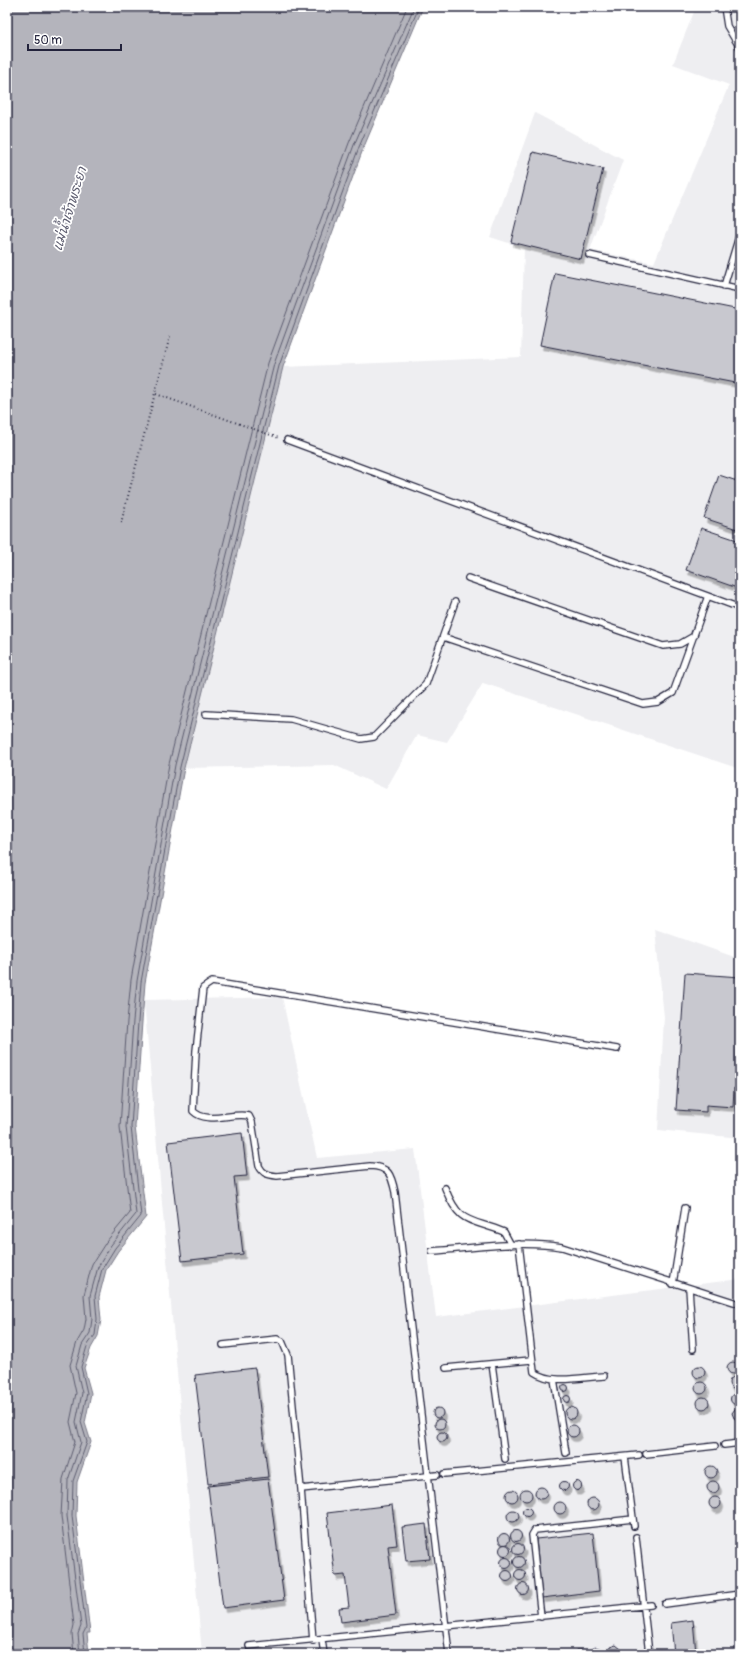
<svg xmlns="http://www.w3.org/2000/svg" width="747" height="1661" viewBox="0 0 747 1661" font-family="Pangolin,'Playpen Sans Thai',sans-serif">
  <style>
    .built { fill: #eeeef1 }
    .water { fill: #b4b4bc; stroke: #7a7a88 }
    .lines { fill: none; stroke-linecap: round; stroke-linejoin: round }
    .shore { stroke: #5c5c6f; stroke-width: 1 }
    .building { fill: #c8c8cf; stroke: #22223b; filter: url(#shadow) }
    .lane-casing { stroke: #22223b; stroke-width: 8 }
    .path { stroke: #22223b; stroke-width: 2; stroke-dasharray: 1 3; stroke-linecap: butt }
    .lane { stroke: #fff; stroke-width: 5.5 }
    .labels { text-anchor: middle; dominant-baseline: central; stroke-width: 3.5; stroke-linejoin: round; paint-order: stroke }
    .water-label { font-size: 13px; font-style: italic; fill: #5c5c6f; stroke: #fff }
  </style>
  <defs>
    <filter id="shadow"><feDropShadow dx="2.5" dy="4.5" stdDeviation="0" flood-color="#0004"/></filter>
  </defs>
  <rect width="100%" height="100%" fill="#fff"/>
  <filter id="ink" filterUnits="userSpaceOnUse"><feTurbulence type="fractalNoise" baseFrequency=".025" numOctaves="2"/><feDisplacementMap in="SourceGraphic" scale="8" xChannelSelector="R" yChannelSelector="G"/><feConvolveMatrix kernelMatrix="1 2 1 2 8 2 1 2 1" color-interpolation-filters="sRGB"/></filter>
  <g filter="url(#ink)">
    <path class="built" d="M696 7H740V769L483 683 447 742 417 735 386 789 334 765 184 768 283 367 521 357 524 248 490 237 535 113 623 160 590 250 654 263 729 85 673 64Z
      M655 929 740 959V1138L658 1130 664 1017Z
      M282 997 317 1158 415 1149 436 1317 740 1279V1654H202L144 1000Z"/>
    <path class="water" d="M7 7H423L363 149 283 367 184 768 145 983 142 1022 135 1127 146 1217 118 1251 106 1270 99 1297 101 1320 98 1336 91 1348 84 1368 91 1393 85 1423 91 1442 77 1482 76 1516 90 1633H87L89 1654H7Z"/>
    <g class="lines">
      <path class="shore" d="M74 1654 72 1634 74 1625 61 1516 63 1479 75 1442 70 1422 76 1393 70 1365 77 1342 84 1330 86 1319 84 1295 92 1264 106 1242 130 1213 120 1127 127 1021 131 980 169 764 268 363 349 143 407 7
        M80 1654 78 1634 81 1626 67 1516 68 1480 81 1442 76 1422 82 1393 76 1366 82 1345 90 1333 92 1319 90 1296 98 1267 111 1245 136 1214 126 1127 133 1021 137 981 175 765 274 364 354 145 414 7
        M85 1654 83 1634 86 1628 72 1516 73 1481 87 1442 81 1422 87 1393 81 1367 87 1346 95 1335 97 1319 95 1296 102 1269 115 1248 141 1216 131 1127 138 1022 141 982 180 767 279 366 359 147 419 7"/>
    </g>
    <path class="building" d="M533 152 603 169 581 259 511 242Z
      M555 273 740 310V384L540 345Z
      M719 475 740 482V530L704 518Z
      M701 528 740 541V589L686 570Z
      M685 973 740 977V1009L736 1066 740 1067V1089L734 1088 733 1107 706 1105V1112L676 1110Z
      M242 1133 247 1176 234 1177 243 1254 182 1261 168 1142Z
      M727 1368a6 6 0 1 1 12 0a6 6 0 1 1-12 0Z
      M693 1372a6 6 0 1 1 12 0a6 6 0 1 1-12 0Z
      M255 1368 268 1477 208 1484 195 1375Z
      M729 1383a6 6 0 1 1 12 0a6 6 0 1 1-12 0Z
      M695 1388a6 6 0 1 1 12 0a6 6 0 1 1-12 0Z
      M561.5 1388a3.5 3.5 0 1 1 7 0a3.5 3.5 0 1 1-7 0Z
      M730.5 1399a5.5 5.5 0 1 1 11 0a5.5 5.5 0 1 1-11 0Z
      M563.5 1399a3.5 3.5 0 1 1 7 0a3.5 3.5 0 1 1-7 0Z
      M697 1403a6 6 0 1 1 12 0a6 6 0 1 1-12 0Z
      M565 1413a6 6 0 1 1 12 0a6 6 0 1 1-12 0Z
      M433 1413a5 5 0 1 1 10 0a5 5 0 1 1-10 0Z
      M739 1408 740 1420H739L734 1418 732 1413 735 1409Z
      M435 1424a5 5 0 1 1 10 0a5 5 0 1 1-10 0Z
      M567 1431a6 6 0 1 1 12 0a6 6 0 1 1-12 0Z
      M437 1437a5 5 0 1 1 10 0a5 5 0 1 1-10 0Z
      M705 1472a6 6 0 1 1 12 0a6 6 0 1 1-12 0Z
      M268 1479 284 1600 223 1608 208 1486Z
      M707 1487a6 6 0 1 1 12 0a6 6 0 1 1-12 0Z
      M559.5 1486a4.5 4.5 0 1 1 9 0a4.5 4.5 0 1 1-9 0Z
      M572.5 1486a4.5 4.5 0 1 1 9 0a4.5 4.5 0 1 1-9 0Z
      M535 1493a6 6 0 1 1 12 0a6 6 0 1 1-12 0Z
      M520 1495a6 6 0 1 1 12 0a6 6 0 1 1-12 0Z
      M506 1496a6 6 0 1 1 12 0a6 6 0 1 1-12 0Z
      M709 1503a6 6 0 1 1 12 0a6 6 0 1 1-12 0Z
      M587 1504a6 6 0 1 1 12 0a6 6 0 1 1-12 0Z
      M554 1508a6 6 0 1 1 12 0a6 6 0 1 1-12 0Z
      M392 1505 397 1545 388 1546 396 1615 341 1622 339 1608 349 1607 345 1575 335 1576 327 1513Z
      M522.5 1512a4.5 4.5 0 1 1 9 0a4.5 4.5 0 1 1-9 0Z
      M507 1516a6 6 0 1 1 12 0a6 6 0 1 1-12 0Z
      M426 1524 430 1559 406 1561 402 1527Z
      M510.5 1536a5.5 5.5 0 1 1 11 0a5.5 5.5 0 1 1-11 0Z
      M593 1533 599 1591 542 1598 536 1539Z
      M498.5 1539a5.5 5.5 0 1 1 11 0a5.5 5.5 0 1 1-11 0Z
      M512.5 1549a5.5 5.5 0 1 1 11 0a5.5 5.5 0 1 1-11 0Z
      M499.5 1550a5.5 5.5 0 1 1 11 0a5.5 5.5 0 1 1-11 0Z
      M513.5 1562a5.5 5.5 0 1 1 11 0a5.5 5.5 0 1 1-11 0Z
      M500.5 1563a5.5 5.5 0 1 1 11 0a5.5 5.5 0 1 1-11 0Z
      M514.5 1575a5.5 5.5 0 1 1 11 0a5.5 5.5 0 1 1-11 0Z
      M501.5 1576a5.5 5.5 0 1 1 11 0a5.5 5.5 0 1 1-11 0Z
      M517.5 1589a5.5 5.5 0 1 1 11 0a5.5 5.5 0 1 1-11 0Z
      M693 1620 696 1654H674L671 1623Z
      M616 1645 621 1649V1654H609L610 1647Z
      M595 1647 602 1649 603 1654H590L591 1650Z
      M577 1650H582L585 1654H572Z"/>
    <g class="lines">
      <g class="lane-casing">
        <path id="lane" d="M724 7 727 26 740 48
          M589 255 740 289
          M724 286 740 233
          M287 440 740 608
          M468 578 663 646 680 644 694 636
          M443 637 643 704 658 702 673 693 708 596
          M206 714 291 719 361 739 374 737 426 684 455 602
          M445 1188C460 1226 470 1218 504 1232L511 1245
          M519 1244 534 1372C553 1385 582 1377 604 1376
          M432 1251C475 1248 520 1240 562 1247L740 1304
          M673 1284 685 1208
          M689 1288 693 1349
          M223 1345 277 1339 282 1341 288 1355 301 1489 313 1641
          M492 1364 505 1459
          M446 1368 531 1360
          M554 1379 566 1453
          M724 1445 740 1443
          M646 1454 715 1446
          M625 1457 634 1526
          M444 1474 639 1455
          M301 1489 437 1475
          M615 1521 633 1519
          M636 1537 649 1654
          M665 1604 740 1594
          M541 1617 532 1535 535 1530 610 1522
          M322 1640 324 1654
          M249 1646 651 1605
          M449 1654 395 1192C391 1174 389 1167 370 1166L277 1176C268 1175 263 1174 259 1166L252 1122 249 1116C231 1112 207 1125 193 1111L196 1051 203 988 212 982 617 1049"/>
      </g>
      <path class="path" d="M156 394 279 438
        M121 523 170 336"/>
      <use href="#lane" class="lane"/>
    </g>
  </g>
  <g class="labels">
    <g class="water-label">
      <text transform="translate(70 209) rotate(-73)">แม่น้ำเจ้าพระยา</text>
    </g>
  </g>
  <rect width="747" height="1661" fill="none" stroke="#fff" stroke-width="24"/>
  <rect x="12" y="12" width="723" height="1637" fill="none" stroke="#22223b" stroke-width="1.5" filter="url(#ink)"/>
  <path d="M28 44v6h93v-6" fill="none" stroke="#22223b" stroke-width="2"/>
  <text x="34" y="44" font-size="12" fill="#22223b" stroke="#ffffff" stroke-width="3" paint-order="stroke">50 m</text>
</svg>
